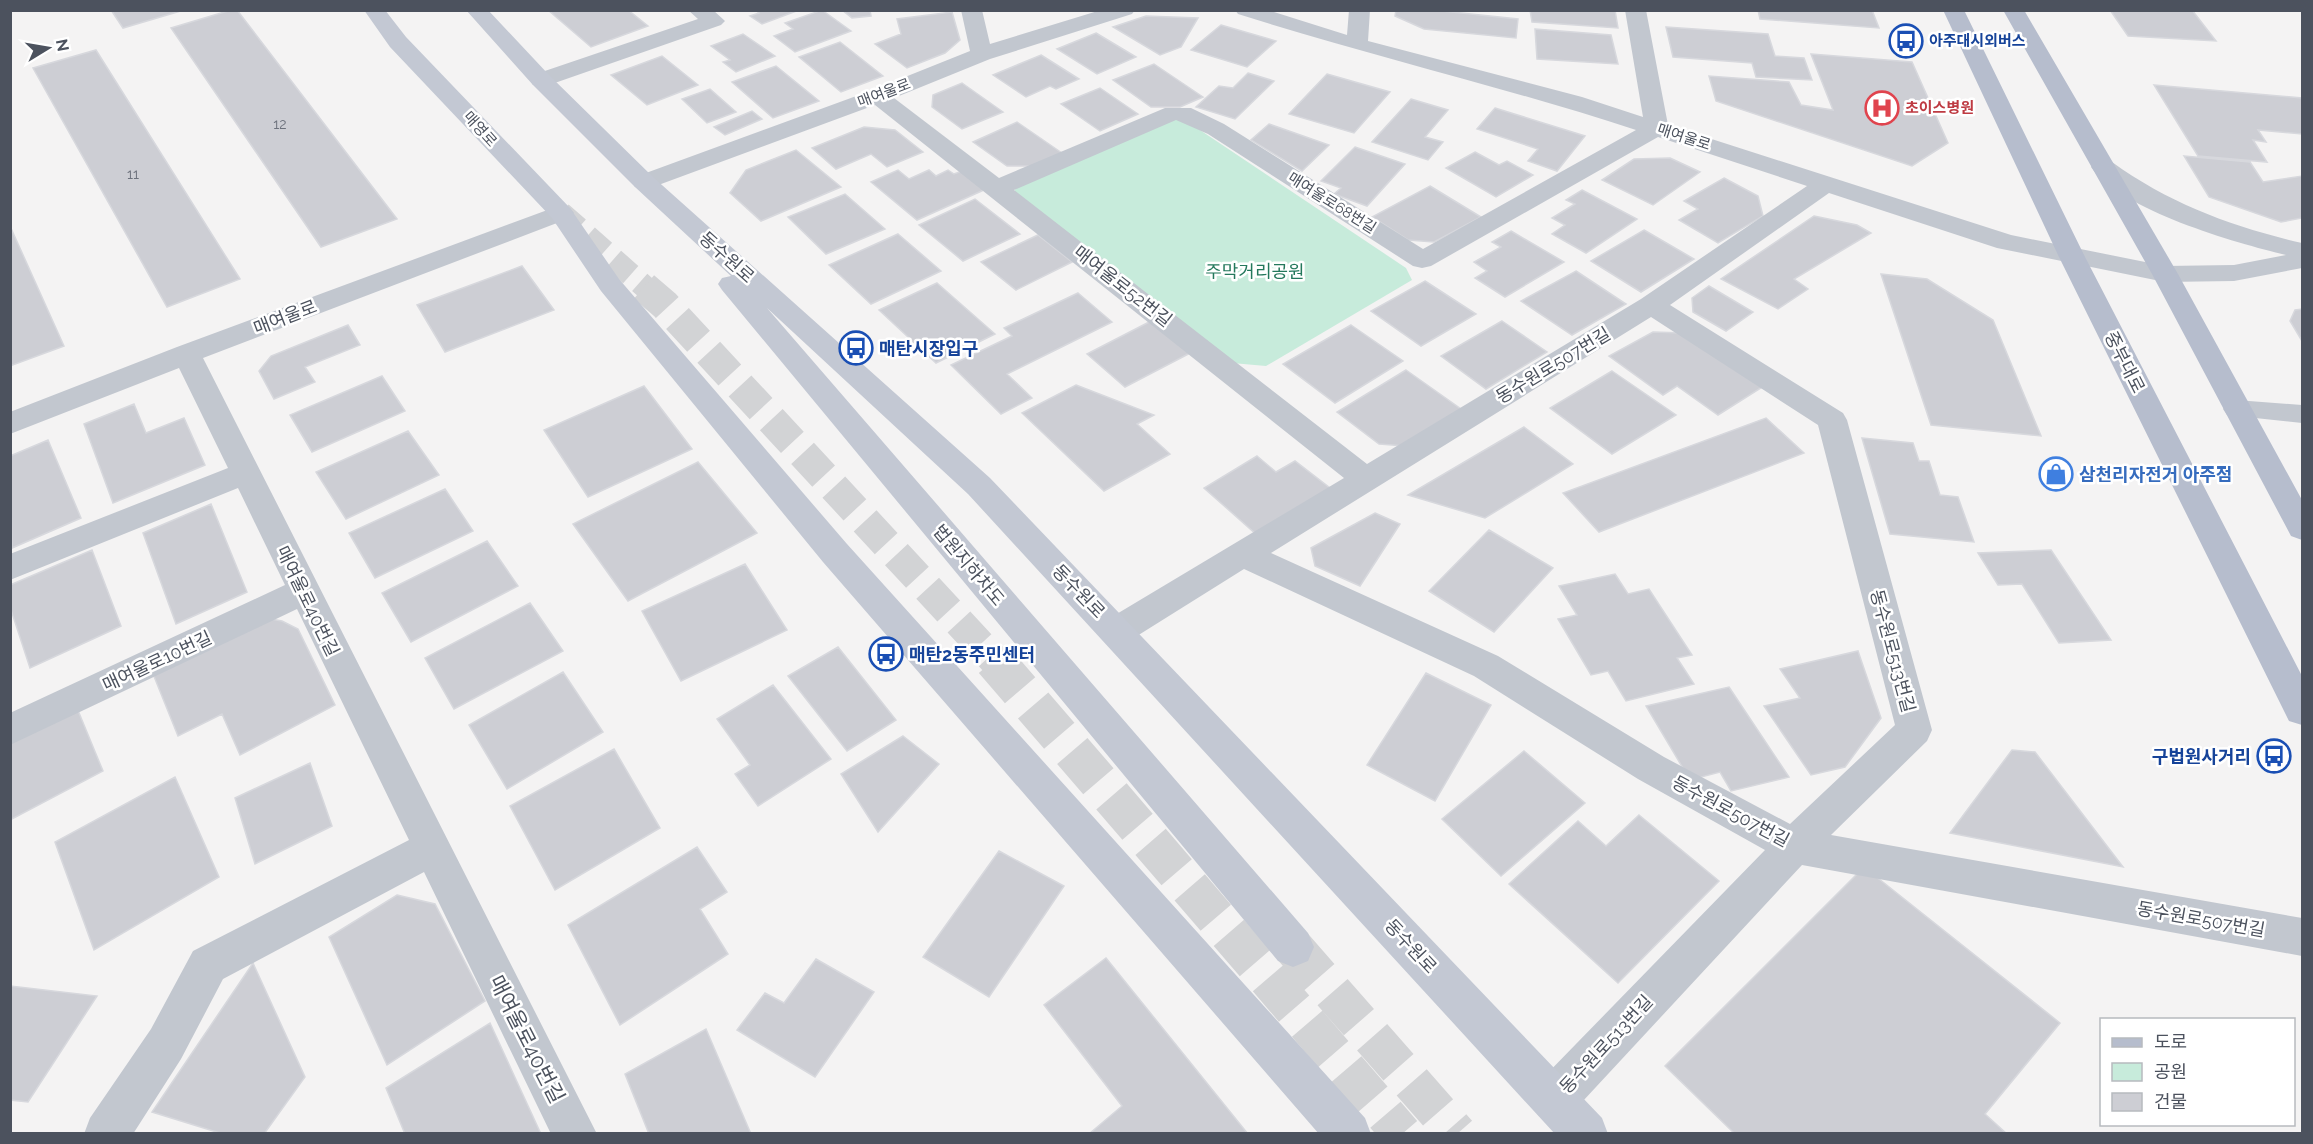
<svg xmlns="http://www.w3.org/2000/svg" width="2313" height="1144" viewBox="0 0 2313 1144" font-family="Raleway,'Noto Sans KR',sans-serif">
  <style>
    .green { fill: #c7ebdb }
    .building { fill: #cdced4; stroke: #d7d8dd; stroke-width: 1.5 }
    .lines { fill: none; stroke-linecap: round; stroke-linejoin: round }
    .secondary-tunnel-far2 { stroke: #d2d3d5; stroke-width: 23; stroke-dasharray: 23 12; stroke-linecap: butt }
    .secondary-tunnel-far1 { stroke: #d2d3d5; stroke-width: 31; stroke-dasharray: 31 15; stroke-linecap: butt }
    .secondary-tunnel { stroke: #d2d3d5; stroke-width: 40; stroke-dasharray: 40 20; stroke-linecap: butt }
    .lane { fill: #c2c7cf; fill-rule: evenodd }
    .street { fill: #c2c7cf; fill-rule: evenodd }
    .secondary { fill: #c3c8d3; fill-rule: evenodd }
    .primary { fill: #b6bdcd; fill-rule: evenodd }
    .labels { text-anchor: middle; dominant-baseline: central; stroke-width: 5; stroke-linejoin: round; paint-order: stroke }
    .far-number-label { font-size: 14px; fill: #6c717c }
    .far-transit-label { font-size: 15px; font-weight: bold; fill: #164399; stroke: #fff; text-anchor: start }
    .far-street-label { font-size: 15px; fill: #4c525e; stroke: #fff }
    .far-health-label { font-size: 15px; font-weight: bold; fill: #be3a42; stroke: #fff; text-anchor: start }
    .street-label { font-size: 18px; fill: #4c525e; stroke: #fff }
    .park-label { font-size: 18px; fill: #24785c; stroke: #fff }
    .transit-label { font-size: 18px; font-weight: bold; fill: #164399; stroke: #fff; text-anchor: start }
    .shop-label { font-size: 18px; font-weight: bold; fill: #366cbe; stroke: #fff; text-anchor: start }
    .near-street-label { font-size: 21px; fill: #4c525e; stroke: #fff }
  </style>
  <rect width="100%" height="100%" fill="#f4f3f3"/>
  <path class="green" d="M1168 118H1182L1406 268 1412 280 1266 366 1232 363 1013 195 1017 185Z"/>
  <path class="building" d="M111 10H184L123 28Z
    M231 10H237L397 219 321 247 171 28Z
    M548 10H628L648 26 591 47Z
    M755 10H799L762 24 750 16 759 13Z
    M822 10 851 31 795 52 774 36 793 29 785 23Z
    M842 10H870L871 16 852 18Z
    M1396 10H1433L1518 19 1516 38 1424 29 1395 16Z
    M1530 10H1615L1618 28 1532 22Z
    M1758 10H1872L1879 28 1760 19Z
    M2110 10H2192L2216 41 2128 36Z
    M952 12 960 40 945 53 907 68 875 44 901 34 897 19Z
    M1146 16 1198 18 1181 47 1160 55 1113 27Z
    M1221 25 1276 41 1247 67 1191 50Z
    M1666 27 1768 34 1775 56 1804 58 1812 80 1756 77 1752 63 1673 57Z
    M1535 29 1611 35 1618 64 1537 59Z
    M1096 33 1136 57 1097 74 1057 49Z
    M743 34 775 56 736 72 723 62 730 60 711 46Z
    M840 42 883 76 841 92 799 57Z
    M96 50 240 279 167 307 33 68Z
    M1811 54 1912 62 1948 143 1912 166 1716 101 1709 76 1789 82 1801 105 1833 110Z
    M1041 55 1079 79 1056 89 1050 86 1026 97 993 75Z
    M662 56 698 85 647 105 611 75Z
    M1154 64 1203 97 1180 107H1151L1113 80Z
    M776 66 819 101 773 118 732 82Z
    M1248 73 1274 81 1235 119 1196 107 1219 86 1233 88Z
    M1327 74 1390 92 1354 133 1289 114Z
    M962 83 1003 112 962 129 932 107 933 95Z
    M2154 85 2302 98V134L2258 130 2266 142 2253 140 2267 162 2198 156Z
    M1100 88 1138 114 1100 131 1061 104Z
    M710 89 736 112 707 123 682 99Z
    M1411 99 1448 110 1425 137 1443 142 1428 160 1372 142Z
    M1495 108 1585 136 1557 171 1528 161 1538 149 1477 129Z
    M752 111 762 119 725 135 714 127Z
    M1017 122 1062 153 1033 166H1007L973 142Z
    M1269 124 1329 145 1302 171 1251 140Z
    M864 127 895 130 923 152 887 167 871 154 836 169 812 148Z
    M1355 147 1405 164 1367 206 1334 194 1341 188 1321 181Z
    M796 150 841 187 761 221 730 193 746 170Z
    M1475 152 1499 165 1507 161 1533 175 1496 197 1446 168Z
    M2184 156 2250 162 2263 182 2302 176V218L2281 222 2209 197Z
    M1670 158 1700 172 1653 205 1602 180 1634 159Z
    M898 170 909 179 929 170 936 176 948 170 954 174 962 171 986 189 917 220 871 182Z
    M1724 178 1758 196 1763 216 1718 243 1679 220 1698 209 1684 201Z
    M1430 186 1481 217 1434 242 1408 240 1372 217Z
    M1582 190 1637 219 1586 253 1552 234 1565 225 1552 218 1575 204 1566 200Z
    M845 194 885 229 826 254 788 217Z
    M975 199 1020 234 963 261 919 225Z
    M1814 216 1857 225 1871 233 1794 279 1808 289 1778 309 1721 279Z
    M10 226 64 346 10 366Z
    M1644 230 1694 259 1641 292 1591 261Z
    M1511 231 1564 262 1505 297 1475 278 1487 271 1474 262 1501 247 1492 242Z
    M898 234 941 271 871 304 829 265Z
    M1038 235 1072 262 1016 290 981 262Z
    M522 266 554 310 445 352 417 305Z
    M1576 271 1626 304 1572 335 1521 301Z
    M1881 274 1927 279 1993 320 2041 436 1931 425Z
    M1425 281 1476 314 1421 346 1371 311Z
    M937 283 995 334 936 363 879 310Z
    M1709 286 1753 312 1726 331 1693 312 1692 298Z
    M1078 293 1112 322 1007 374 1032 398 1001 414 951 365 1012 336 1004 328Z
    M2302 309V341L2290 321 2295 310Z
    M1155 319 1194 351 1125 387 1087 354Z
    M1502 321 1547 352 1486 389 1441 356Z
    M348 325 360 345 305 367 315 382 274 399 259 371 271 356Z
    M1351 325 1403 361 1335 403 1283 364Z
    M1653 332 1684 333 1764 386 1718 415 1677 386 1663 395 1609 356Z
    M1406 370 1461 409 1405 446 1379 444 1337 412Z
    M1612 371 1676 415 1612 454 1550 408Z
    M382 376 405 411 312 452 290 415Z
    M1076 385 1154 415 1137 424 1170 454 1104 491 1022 413Z
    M644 386 692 449 588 497 544 430Z
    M134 404 146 433 184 418 205 465 113 503 84 424Z
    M1766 418 1804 453 1599 532 1563 493Z
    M1524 427 1573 464 1485 518 1408 495Z
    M408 431 439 475 346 519 316 472Z
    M1862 438 1913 443 1919 461H1929L1940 495 1958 497 1974 542 1890 534Z
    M48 440 81 518 12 548 10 456Z
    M1257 456 1276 472 1295 461 1330 488 1257 535 1204 488Z
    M698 462 757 533 628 601 573 524Z
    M445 489 473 531 375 578 349 533Z
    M211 504 247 592 176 624 143 533Z
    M1375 513 1400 524 1360 586 1315 566 1311 548Z
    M1489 530 1553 568 1494 632 1429 591Z
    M487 541 518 586 411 642 382 593Z
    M92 550 121 626 30 668 10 607V585Z
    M2051 550 2111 640 2059 643 2022 584 1998 585 1978 553Z
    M745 564 787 630 681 681 642 611Z
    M1615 574 1628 594 1649 589 1692 655 1677 658 1694 684 1626 701 1608 671 1591 675 1558 619 1577 615 1559 586Z
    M530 603 563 651 454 709 425 658Z
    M266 618 282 621 298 629 335 705 240 755 222 714 178 736 151 669Z
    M838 647 896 720 847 751 788 676Z
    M1858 651 1881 718 1845 767 1811 775 1764 706 1800 698 1780 669Z
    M563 672 603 732 507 789 469 725Z
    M1426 673 1491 705 1435 801 1367 765Z
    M773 685 831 759 758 806 735 774 750 765 717 719Z
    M1729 687 1789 777 1731 791 1720 772 1690 780 1646 706Z
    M77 708 103 771 10 820V741Z
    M903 736 939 764 878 832 841 774Z
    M614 749 660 828 555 890 510 806Z
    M2012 750 2035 752 2123 867 1950 833Z
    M1524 751 1585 803 1501 876 1442 819Z
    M310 763 332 826 255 864 235 798Z
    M175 777 219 877 94 950 55 842Z
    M1639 815 1719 881 1618 983 1509 884 1578 821 1606 846Z
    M697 847 727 892 700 909 728 954 620 1025 568 925Z
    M999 851 1064 886 989 997 923 957Z
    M1864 867 2060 1023 1985 1114 2007 1134H1735L1665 1066Z
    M397 895 435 904 485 1001 387 1065 329 937Z
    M1106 958 1248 1134H1089L1122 1106 1044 1005Z
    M816 959 874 992 815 1077 737 1030 765 993 784 1003Z
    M253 963 305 1077 264 1134H223L152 1112Z
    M10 986 97 996 28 1102 10 1100Z
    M490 1023 541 1134H405L386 1088Z
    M706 1029 751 1134H649L625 1074Z"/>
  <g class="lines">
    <path class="secondary-tunnel-far2" d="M561 213 646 288"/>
    <path class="secondary-tunnel-far1" d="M644 287 665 305 995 661"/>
    <path class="secondary-tunnel" d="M994 660 1402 1134
      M1293 947 1457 1134"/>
    <path class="lane" d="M2236 400 2302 405V423L2227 415 2223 409 2227 403Z"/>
    <path class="street" d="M688 10H713L725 21 721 25 549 85H533L530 80 533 75 698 19Z
      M961 10H982L990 44 1101 10H1135L1132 14 990 59 894 98 999 178 1165 108H1191L1224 124 1423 249 1636 130C1505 87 1370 56 1238 14L1235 10H1268L1347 35 1349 10H1370L1368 41 1582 97 1643 117 1625 10H1646L1668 125 2011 235 2165 266 2234 265 2286 255C2236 243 2120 210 2091 167L2094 162 2103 160 2112 162C2170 204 2233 227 2302 243V268L2234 281 2165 282 1997 248 1829 193 1670 305 1843 413 1847 420 1932 730 1927 741 1831 835 2302 918V956L1802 865 1570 1115 1554 1121 1538 1115 1532 1099 1538 1083 1765 850 1638 779 1474 676 1244 569 1129 641 1117 645 1105 641 1100 631 1105 621 1344 478 875 105 653 187 644 189 635 187 632 182 635 177 870 91 970 51ZM1176 120 1208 134 1413 266 1422 268 1431 266 1658 137 1807 186 1641 299 1367 464 1014 190ZM1651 317 1818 425 1895 725 1790 824 1664 757 1498 656 1271 553Z
      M561 205 570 208 574 213 570 218 203 358 597 1134H551L424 872 223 979 181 1059 133 1134H84L90 1118 151 1029 193 951 409 840 297 609 10 745V713L285 585 238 488 10 580V554L228 468 179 368 10 434V412L177 347Z"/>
    <path class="secondary" d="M364 10H385L406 37 570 208 619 279 847 544 1365 1118 1371 1134H1319L823 562 601 291 552 218 390 47Z
      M466 10H488L549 75 653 177 990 478 1602 1118 1608 1134H1555L968 494 767 308 1308 933 1314 947 1308 961 1293 967 1278 961 722 290 718 284 722 278 731 276 635 187 533 85Z"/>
    <path class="primary" d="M1943 10H1964L2084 255 2302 676V725L2289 721 2058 255Z
      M2003 10H2024L2178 274 2302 500V540L2291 536 2152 274Z"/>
  </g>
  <defs>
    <g id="bus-ring" transform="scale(1.725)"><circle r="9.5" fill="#fff" stroke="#1a4fb4" stroke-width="1.5"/><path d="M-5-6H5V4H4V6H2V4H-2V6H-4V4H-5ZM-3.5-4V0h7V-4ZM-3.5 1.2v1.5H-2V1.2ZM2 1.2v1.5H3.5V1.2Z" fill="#1a4fb4"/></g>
    <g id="hospital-ring" transform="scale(1.725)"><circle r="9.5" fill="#fff" stroke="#e0444e" stroke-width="1.5"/><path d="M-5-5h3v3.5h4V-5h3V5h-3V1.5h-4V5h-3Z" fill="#e0444e"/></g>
    <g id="shop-ring" transform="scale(1.725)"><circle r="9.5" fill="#fff" stroke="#3f7fe0" stroke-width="1.5"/><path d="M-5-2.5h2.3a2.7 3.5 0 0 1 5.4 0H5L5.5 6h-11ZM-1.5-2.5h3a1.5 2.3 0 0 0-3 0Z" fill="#3f7fe0"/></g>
  </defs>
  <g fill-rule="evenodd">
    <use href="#bus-ring" x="1906" y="41"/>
    <use href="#hospital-ring" x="1882" y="108"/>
    <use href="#bus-ring" x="856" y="348"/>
    <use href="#shop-ring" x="2056" y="474"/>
    <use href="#bus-ring" x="886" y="654"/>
    <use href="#bus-ring" x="2274" y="756"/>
  </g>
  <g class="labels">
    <g class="far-number-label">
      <text x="280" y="124">12</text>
      <text x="133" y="174">11</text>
    </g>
    <g class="far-transit-label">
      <text x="1929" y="41">아주대시외버스</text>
    </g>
    <g class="far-street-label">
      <text transform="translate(884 93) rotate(-21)">매여울로</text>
      <text transform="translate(480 129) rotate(48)">매영로</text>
      <text transform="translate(1684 137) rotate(18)">매여울로</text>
      <text transform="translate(1332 203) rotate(32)">매여울로68번길</text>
    </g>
    <g class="far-health-label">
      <text x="1905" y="108">초이스병원</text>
    </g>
    <g class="street-label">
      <text transform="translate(727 257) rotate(42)">동수원로</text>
      <text transform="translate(1123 286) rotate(38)">매여울로52번길</text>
      <text transform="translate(285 317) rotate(-21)">매여울로</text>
      <text transform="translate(2125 362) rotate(63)">중부대로</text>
      <text transform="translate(1553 365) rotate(-31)">동수원로507번길</text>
      <text transform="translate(969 565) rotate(50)">법원지하차도</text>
      <text transform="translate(1079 591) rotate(46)">동수원로</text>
      <text transform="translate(308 601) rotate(64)">매여울로40번길</text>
      <text transform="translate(1893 651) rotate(75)">동수원로513번길</text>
      <text transform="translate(157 661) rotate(-25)">매여울로10번길</text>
      <text transform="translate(1731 811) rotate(28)">동수원로507번길</text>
      <text transform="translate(2201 919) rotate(10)">동수원로507번길</text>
      <text transform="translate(1411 946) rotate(47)">동수원로</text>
      <text transform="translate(1606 1044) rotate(-47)">동수원로513번길</text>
    </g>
    <g class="park-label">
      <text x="1255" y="271">주막거리공원</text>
    </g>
    <g class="transit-label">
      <text x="879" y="348">매탄시장입구</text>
      <text x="909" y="654">매탄2동주민센터</text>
      <text x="2251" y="756" text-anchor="end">구법원사거리</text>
    </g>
    <g class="shop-label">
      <text x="2079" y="474">삼천리자전거 아주점</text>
    </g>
    <g class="near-street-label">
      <text transform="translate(527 1039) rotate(63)">매여울로40번길</text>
    </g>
  </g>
  <rect width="2313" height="1144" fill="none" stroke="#4c525e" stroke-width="24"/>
  <rect x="2100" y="1018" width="195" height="108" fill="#ffffff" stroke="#b7babf" stroke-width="1.5"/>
  <rect x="2112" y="1038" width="30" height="9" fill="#b6bdcd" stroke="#b7babf" stroke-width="1.5"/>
  <text x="2154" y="1048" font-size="18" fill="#4c525e">도로</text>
  <rect x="2112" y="1063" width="30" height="18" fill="#c7ebdb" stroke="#b7babf" stroke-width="1.5"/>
  <text x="2154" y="1078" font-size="18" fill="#4c525e">공원</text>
  <rect x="2112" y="1093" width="30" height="18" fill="#cdced4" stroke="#b7babf" stroke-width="1.5"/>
  <text x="2154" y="1108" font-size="18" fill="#4c525e">건물</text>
  <g transform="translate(48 48) rotate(79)" stroke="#ffffff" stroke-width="4.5" paint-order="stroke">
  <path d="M0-4.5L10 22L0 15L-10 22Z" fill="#4c525e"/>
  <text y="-9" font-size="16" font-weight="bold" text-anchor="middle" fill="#4c525e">N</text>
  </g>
</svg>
